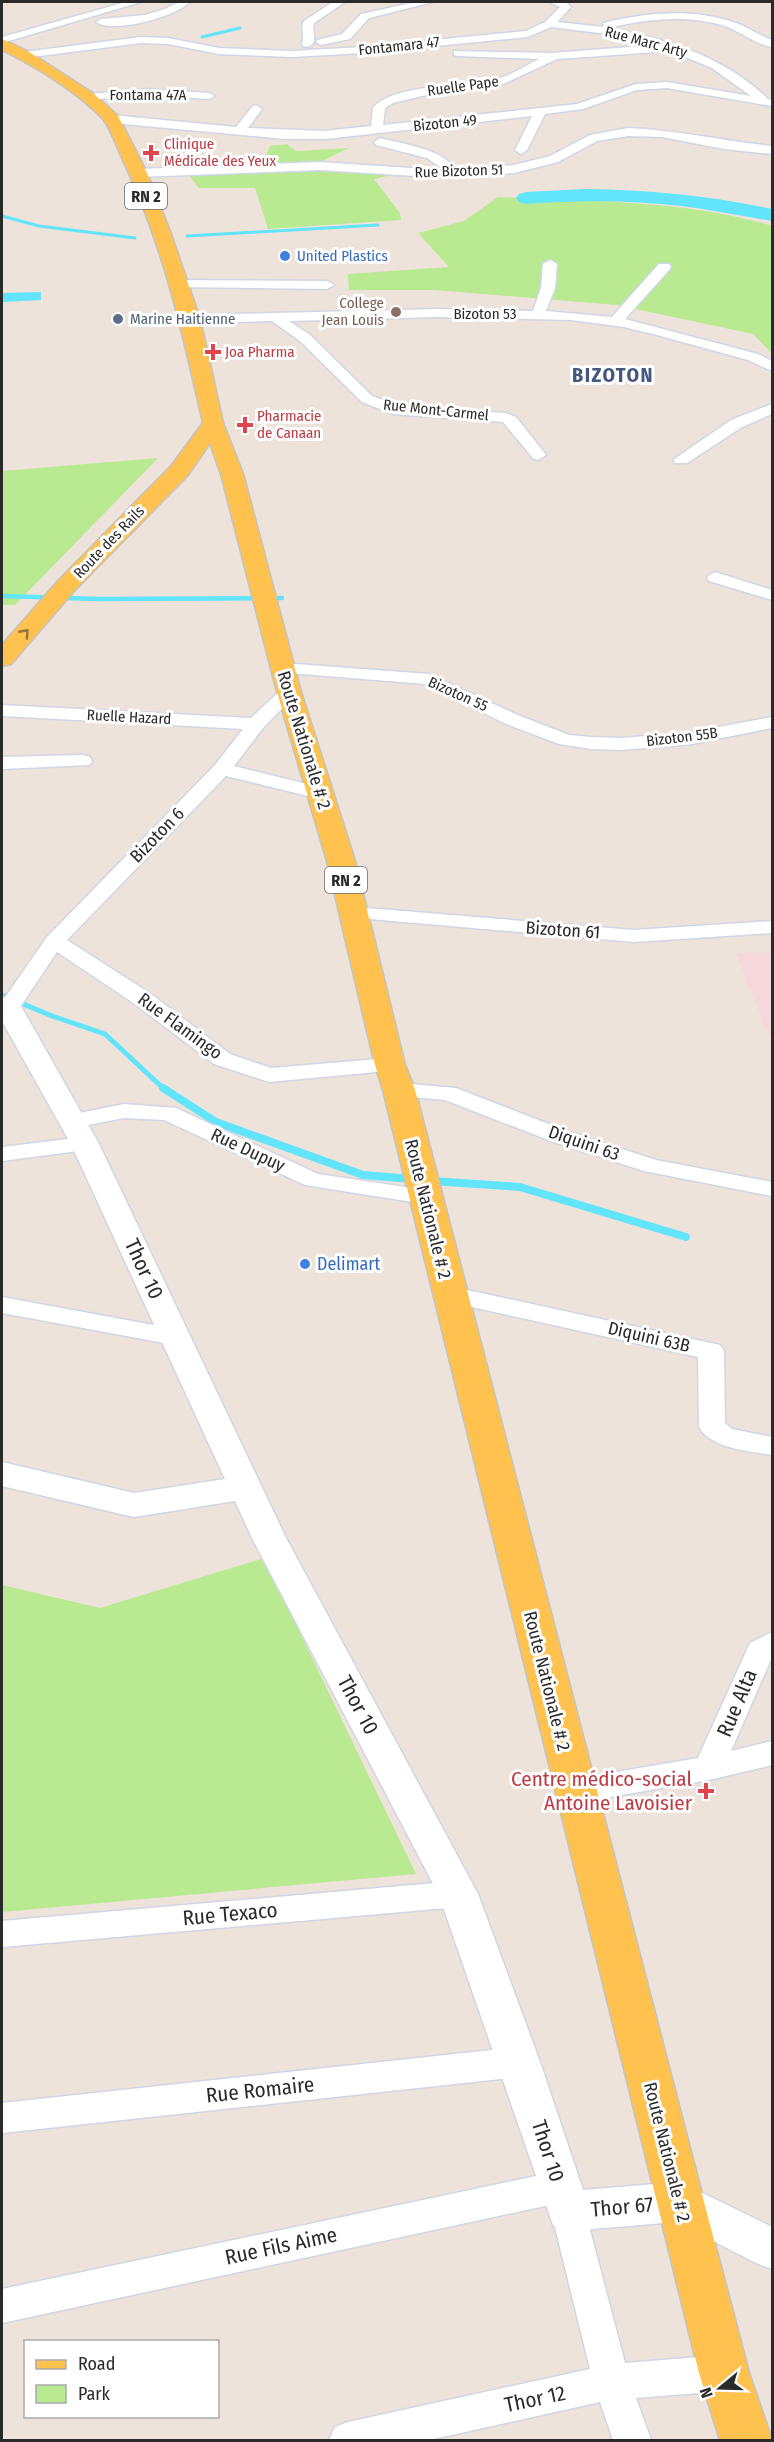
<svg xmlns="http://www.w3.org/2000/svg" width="774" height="2442" viewBox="0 0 774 2442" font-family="'Fira Sans Condensed',sans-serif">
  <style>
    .medical { fill: #f6d7dc }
    .green { fill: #b9ea91 }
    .water { fill: #62e4fb }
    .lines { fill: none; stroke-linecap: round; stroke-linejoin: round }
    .stream-far3 { stroke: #62e4fb; stroke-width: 3 }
    .stream-far2 { stroke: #62e4fb; stroke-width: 4.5 }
    .stream-far1 { stroke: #62e4fb; stroke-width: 5 }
    .stream { stroke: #62e4fb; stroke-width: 8 }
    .river { fill: #62e4fb; fill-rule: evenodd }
    .minor-casing { stroke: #d0d6e5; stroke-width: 3 }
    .tertiary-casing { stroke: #d0d6e5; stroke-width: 3 }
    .primary-casing { stroke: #c3c3c3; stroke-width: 3 }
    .minor { fill: #fff; fill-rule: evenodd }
    .tertiary { fill: #fff; fill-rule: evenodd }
    .primary { fill: #ffc24e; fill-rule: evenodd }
    .oneway { stroke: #94763c }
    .health-dot { fill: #e0444e; stroke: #fff; stroke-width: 2 }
    .shop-dot { fill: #3f7fe0; stroke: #fff; stroke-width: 2 }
    .education-dot { fill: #8d6e63; stroke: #fff; stroke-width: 2 }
    .service-dot { fill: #5c6f8a; stroke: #fff; stroke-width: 2 }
    .labels { text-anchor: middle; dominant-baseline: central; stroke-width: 6; stroke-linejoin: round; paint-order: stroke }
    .far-street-label { font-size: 15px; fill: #2a2a2a; stroke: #fff }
    .far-health-label { font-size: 15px; fill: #be3a42; stroke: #fff; text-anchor: start }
    .far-shop-label { font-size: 15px; fill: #366cbe; stroke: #fff; text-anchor: start }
    .far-education-label { font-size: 15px; fill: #785e54; stroke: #fff; text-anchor: end }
    .far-service-label { font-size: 15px; fill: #4e5e75; stroke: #fff; text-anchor: start }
    .shield { fill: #fff; stroke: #6a6a6a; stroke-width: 1.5 }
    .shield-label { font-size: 16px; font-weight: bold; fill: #2a2a2a }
    .street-label { font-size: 18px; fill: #2a2a2a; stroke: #fff }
    .shop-label { font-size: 18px; fill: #366cbe; stroke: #fff; text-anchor: start }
    .far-district-label { font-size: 20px; font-weight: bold; letter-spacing: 1.5px; fill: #455680; stroke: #fff }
    .near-street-label { font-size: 21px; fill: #2a2a2a; stroke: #fff }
    .near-health-label { font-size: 21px; fill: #be3a42; stroke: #fff; text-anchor: end }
  </style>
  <rect width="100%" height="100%" fill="#eee3da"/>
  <path class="medical" d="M772 952V1043L736 953Z"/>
  <path class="green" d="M287 144 296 151 349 148 320 162 396 174 374 179 400 213 401 220 268 229 255 188H199L187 173 260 170 270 146Z
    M498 197C586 201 688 200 772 226V354L753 334 617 305 434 290H349L348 274 449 267 418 233 464 221Z
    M158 458 15 605H2V471Z
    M264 1558 416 1874 2 1912V1585L100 1608Z"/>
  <path class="water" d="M41 292V300L2 302V293Z"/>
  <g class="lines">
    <path class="stream-far3" d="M202 37 240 28
      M2 216 39 226 135 238
      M187 236 378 225"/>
    <path class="stream-far2" d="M2 596 99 599 282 598"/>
    <path class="stream-far1" d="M2 995 52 1016 105 1034 164 1089"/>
    <path class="stream" d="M163 1088 216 1122 363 1175 412 1179
      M432 1181 520 1187 686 1237"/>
    <path class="river" d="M586 189C649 190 711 196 772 209V221C742 216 712 210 682 206 630 200 578 200 526 204L519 202 516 198 519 194 526 192Z"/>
    <g class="minor-casing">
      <path id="minor" d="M126 2H141L2 43V37Z
        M178 2H189C177 17 111 34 96 22L101 19 145 15 165 9Z
        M333 2H345L314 23C311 31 320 44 307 47L303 46 302 44C305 35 300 29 304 21Z
        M416 2H433L369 18 350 39 321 45 316 42 317 40 342 34 361 14Z
        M549 2H566L571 7 557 22 603 27V23C644 13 688 8 730 21 745 25 758 35 772 40V47C755 44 741 32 725 26 688 14 645 19 608 28 666 39 724 56 768 99L772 100V106L667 88 637 90 583 109 545 114 527 150 521 154 515 150 532 116 325 139H286L112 123 106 119 112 115 236 127 252 107 256 105 262 109 248 128 325 131 371 126 373 108C390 85 465 86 493 80 508 77 525 66 539 59L458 56 454 55V51L552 53 655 45 607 34 551 27 528 37 363 53 292 57 219 54 168 44 141 43 24 58 18 55 24 52 141 37 168 38 219 48 292 51 363 47 526 31 545 22 560 7ZM671 51 712 68 751 96 667 82 636 84 577 104 383 125 385 108 393 103 435 93 501 85 557 59Z
        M148 89 209 93 215 96 209 99 148 95 88 100 82 97 88 94Z
        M628 128C676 130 724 141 772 146V154L724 149 662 137 628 136 597 141 558 162 514 173 447 178 320 170 138 177 132 173 138 169 320 162 440 170V167L427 158 376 145 374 142 380 138C397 143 450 150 453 170L514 165 550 156 590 135Z
        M550 260 557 264 555 288 546 311 612 317 659 264H669L671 267 669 270 625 319 758 354 772 361V371L748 360 657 335 624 327 571 320 438 317 289 321 310 335 372 396 395 405 505 413 516 417 546 455 538 460 533 458 503 422 393 414 362 402 300 341 272 321 190 323 183 319 190 315 438 309 533 311 541 288 543 264Z
        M178 280 327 281 334 285 327 289 173 287 171 284 173 281Z
        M772 404V414L742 427 687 463H675L673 460 731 420Z
        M715 572 772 590V600L709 581 707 577Z
        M283 663 429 674 520 716 569 735 591 737 622 738 692 732 772 717V728L692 744 622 750 591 749 559 744 506 724 425 684 277 672 274 668 277 664Z
        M289 687 295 688 298 692 263 728 234 766 327 789 330 793 327 797 320 799 226 776 67 940 151 994 230 1054 271 1068 390 1058 398 1060 401 1065 398 1070 269 1082 214 1064 135 1004 57 952 16 1013H2V1002L47 937 215 765 243 729 2 716V705L251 718 283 688Z
        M83 755 90 757 92 761 90 765 2 769V757Z
        M354 907 634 930 772 921V933L634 942 347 917 344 913 347 909Z
        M399 1083 456 1088 567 1131 656 1160 772 1182V1196L644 1171 551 1141 445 1100 391 1095 388 1090 391 1085Z
        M124 1104 176 1108 318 1174 425 1190 433 1192 437 1197 433 1202 425 1204 305 1185 164 1120 124 1118 73 1128 65 1126 62 1121 65 1116Z
        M85 1137 93 1139 97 1144 93 1149 2 1161V1147Z
        M449 1286 720 1345 724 1351 725 1423 732 1429 772 1437V1455C749 1451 712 1449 699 1427L698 1357 440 1300 437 1294 440 1288Z
        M2 1297 175 1329 184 1331 188 1337 184 1343 175 1345 2 1313Z
        M772 1632V1657L731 1751 772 1741V1765L709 1780 575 1803 564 1800 560 1791 564 1782 575 1779 698 1758 750 1643Z
        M458 1881 469 1885 474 1894 469 1903 458 1907 2 1947V1921Z
        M519 2047 531 2052 536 2062 531 2072 519 2077 2 2133V2103Z
        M560 2171 572 2176 577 2187 573 2197 580 2200 585 2211 625 2363 724 2355 737 2360 742 2373 737 2386 724 2391 636 2398 651 2440H613L600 2402 429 2440H329L335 2427 348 2422 590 2369 551 2211 554 2204 2 2323V2289Z"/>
    </g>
    <g class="tertiary-casing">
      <path id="tertiary" d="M2 997 18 1002 22 1008 99 1144 286 1538 478 1894 540 2062 583 2190 680 2182 772 2227V2269L756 2263 676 2222 568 2231 553 2225 439 1895 252 1538 235 1501 134 1517 2 1486V1462L134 1493 225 1479 71 1144 2 1021Z"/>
    </g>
    <g class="primary-casing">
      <path id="primary" d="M2 39 29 52 94 94 118 116 147 173 171 234 200 319 223 423 243 474 301 692 355 861 405 1065 415 1090 704 2202 749 2373 772 2440H720L699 2373 383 1090 375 1065 327 861 277 692 221 474 210 443 188 475 74 591 11 664 2 666V645L58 581 172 465 203 423C183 333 163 244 123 160 117 148 112 130 103 119 78 92 35 66 2 50Z"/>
    </g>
    <use href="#minor" class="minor"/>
    <use href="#tertiary" class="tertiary"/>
    <use href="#primary" class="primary"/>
  </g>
  <defs><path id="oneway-chevron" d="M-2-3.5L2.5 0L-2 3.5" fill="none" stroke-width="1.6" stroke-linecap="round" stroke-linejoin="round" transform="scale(1.5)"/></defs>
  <use class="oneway" href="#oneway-chevron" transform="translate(25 633) rotate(-48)"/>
  <g class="health-dot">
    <path d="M148 144h6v6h6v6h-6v6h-6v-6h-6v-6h6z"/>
    <path d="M210 343h6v6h6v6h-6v6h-6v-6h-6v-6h6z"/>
    <path d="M242 416h6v6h6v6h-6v6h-6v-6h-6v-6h6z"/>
    <path d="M703 1782h6v6h6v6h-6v6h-6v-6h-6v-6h6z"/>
  </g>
  <g class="shop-dot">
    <circle cx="285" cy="256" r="6"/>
    <circle cx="305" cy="1264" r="6"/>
  </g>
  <circle class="education-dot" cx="396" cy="312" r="6"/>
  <circle class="service-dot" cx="118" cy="319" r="6"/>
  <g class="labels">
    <g class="far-street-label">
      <text transform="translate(646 42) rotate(15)">Rue Marc Arty</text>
      <text transform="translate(399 46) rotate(-6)">Fontamara 47</text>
      <text transform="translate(463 86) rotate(-8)">Ruelle Pape</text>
      <text x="148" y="95">Fontama 47A</text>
      <text transform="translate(445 123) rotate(-6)">Bizoton 49</text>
      <text transform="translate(459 171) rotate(-2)">Rue Bizoton 51</text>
      <text x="485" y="314">Bizoton 53</text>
      <text transform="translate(436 410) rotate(6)">Rue Mont-Carmel</text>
      <text transform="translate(109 542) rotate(-46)">Route des Rails</text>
      <text transform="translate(458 694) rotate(24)">Bizoton 55</text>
      <text transform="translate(129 717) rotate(3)">Ruelle Hazard</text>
      <text transform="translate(682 737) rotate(-7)">Bizoton 55B</text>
    </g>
    <g class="far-health-label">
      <text x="164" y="144">Clinique<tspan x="164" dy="17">Médicale des Yeux</tspan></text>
      <text x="225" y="352">Joa Pharma</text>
      <text x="257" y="416">Pharmacie<tspan x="257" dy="17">de Canaan</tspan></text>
    </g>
    <g class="far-shop-label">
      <text x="297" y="256">United Plastics</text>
    </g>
    <g class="far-education-label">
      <text x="384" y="303">College<tspan x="384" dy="17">Jean Louis</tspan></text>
    </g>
    <g class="far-service-label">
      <text x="130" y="319">Marine Haitienne</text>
    </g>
    <g class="shield">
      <rect x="125" y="183" width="42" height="26" rx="4.5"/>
      <rect x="325" y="867" width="42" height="26" rx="4.5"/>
    </g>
    <g class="shield-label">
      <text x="146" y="196">RN 2</text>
      <text x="346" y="880">RN 2</text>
    </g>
    <g class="street-label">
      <text transform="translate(304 740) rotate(73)">Route Nationale # 2</text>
      <text transform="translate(157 835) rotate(-46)">Bizoton 6</text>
      <text transform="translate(563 930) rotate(4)">Bizoton 61</text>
      <text transform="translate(180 1026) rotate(36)">Rue Flamingo</text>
      <text transform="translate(584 1143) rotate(19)">Diquini 63</text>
      <text transform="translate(248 1150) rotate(25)">Rue Dupuy</text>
      <text transform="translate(428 1209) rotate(76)">Route Nationale # 2</text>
      <text transform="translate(649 1337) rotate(13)">Diquini 63B</text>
      <text transform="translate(547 1681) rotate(76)">Route Nationale # 2</text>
      <text transform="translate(667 2152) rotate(76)">Route Nationale # 2</text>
    </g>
    <g class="shop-label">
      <text x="317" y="1264">Delimart</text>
    </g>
    <g class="far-district-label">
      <text x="613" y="375">BIZOTON</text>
    </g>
    <g class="near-street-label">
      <text transform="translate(144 1269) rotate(65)">Thor 10</text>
      <text transform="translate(737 1703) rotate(-67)">Rue Alta</text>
      <text transform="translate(358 1705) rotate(62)">Thor 10</text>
      <text transform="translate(230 1914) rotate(-5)">Rue Texaco</text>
      <text transform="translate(260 2090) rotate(-6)">Rue Romaire</text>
      <text transform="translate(548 2151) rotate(72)">Thor 10</text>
      <text transform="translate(622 2207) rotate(-5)">Thor 67</text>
      <text transform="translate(281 2246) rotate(-12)">Rue Fils Aime</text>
      <text transform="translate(535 2399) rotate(-12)">Thor 12</text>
    </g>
    <g class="near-health-label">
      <text x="692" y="1779">Centre médico-social<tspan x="692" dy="24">Antoine Lavoisier</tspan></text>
    </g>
  </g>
  <rect width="774" height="2442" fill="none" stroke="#2a2a2a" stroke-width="6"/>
  <rect x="24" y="2340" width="195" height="78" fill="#ffffff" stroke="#aaaaaa" stroke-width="1.5"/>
  <rect x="36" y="2360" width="30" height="9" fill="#ffc24e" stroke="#aaaaaa" stroke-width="1.5"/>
  <text x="78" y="2370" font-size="18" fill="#2a2a2a">Road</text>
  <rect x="36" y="2385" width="30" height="18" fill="#b9ea91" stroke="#aaaaaa" stroke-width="1.5"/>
  <text x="78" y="2400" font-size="18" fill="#2a2a2a">Park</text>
  <g transform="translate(720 2388) rotate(251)" stroke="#ffffff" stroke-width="4.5" paint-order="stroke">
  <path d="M0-4.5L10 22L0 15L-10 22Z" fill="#2a2a2a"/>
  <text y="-9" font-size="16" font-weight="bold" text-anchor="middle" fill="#2a2a2a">N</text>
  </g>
</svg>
